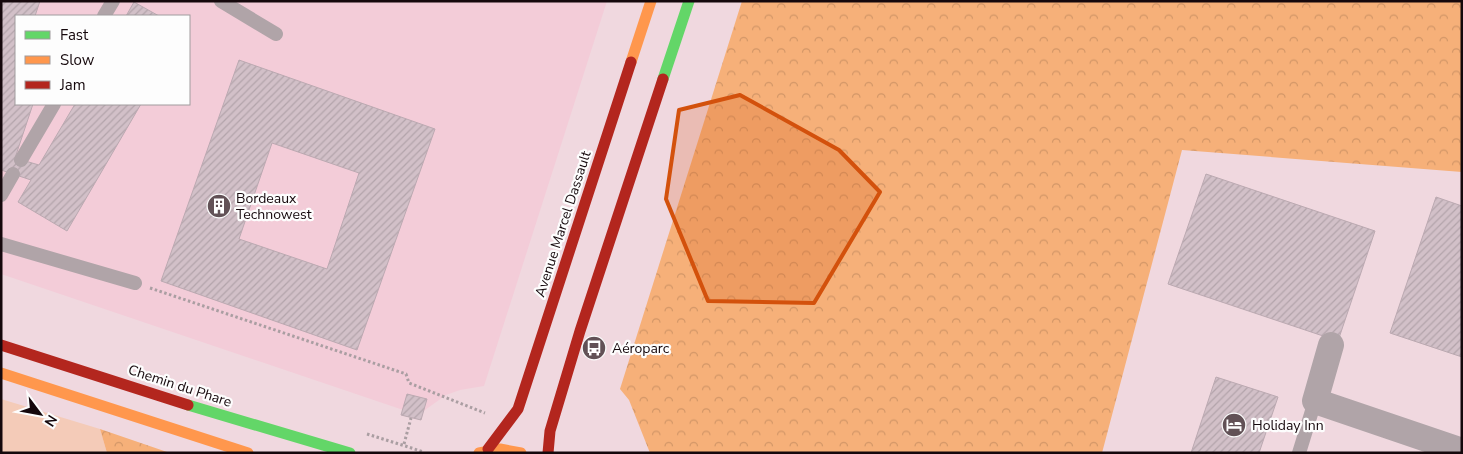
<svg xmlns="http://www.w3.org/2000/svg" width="1463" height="454" viewBox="0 0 1463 454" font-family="'Nunito Sans',sans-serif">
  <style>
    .built { fill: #f3ccd8; fill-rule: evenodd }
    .green { fill: #f4cbb8 }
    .forest { fill: url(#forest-crowns) }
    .building { fill: url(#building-hatch); stroke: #bba9b1; fill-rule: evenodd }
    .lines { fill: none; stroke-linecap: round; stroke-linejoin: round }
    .path { stroke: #aa9ea2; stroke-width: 3; stroke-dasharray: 2.5 2.5; stroke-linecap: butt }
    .lane { stroke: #b0a4a8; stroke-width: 14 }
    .street { stroke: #b0a4a8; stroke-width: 26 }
    .fast { stroke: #63d668; stroke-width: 11 }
    .slow { stroke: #ff974d; stroke-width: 11 }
    .jam { stroke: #b3261e; stroke-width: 11 }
    .marked { fill: #d3510c; fill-opacity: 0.2; stroke: #d3510c; stroke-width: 4; stroke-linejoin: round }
    .labels { text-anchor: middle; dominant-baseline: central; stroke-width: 4.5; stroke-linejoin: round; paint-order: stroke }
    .poi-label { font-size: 14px; fill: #15080c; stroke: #fdfdfd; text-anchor: start }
    .street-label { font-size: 14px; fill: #15080c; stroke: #fdfdfd }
  </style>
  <defs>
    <pattern id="forest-crowns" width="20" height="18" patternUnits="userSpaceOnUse" patternTransform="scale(1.25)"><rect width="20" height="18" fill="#f6b079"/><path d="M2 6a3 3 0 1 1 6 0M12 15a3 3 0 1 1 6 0" fill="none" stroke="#d29667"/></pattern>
    <pattern id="building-hatch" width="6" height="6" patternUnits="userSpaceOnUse" patternTransform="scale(1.25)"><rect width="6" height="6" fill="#d2c0c8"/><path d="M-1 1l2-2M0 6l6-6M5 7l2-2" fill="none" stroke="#b3a4ab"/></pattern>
  </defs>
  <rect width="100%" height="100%" fill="#f0d8df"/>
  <path class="built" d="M1 1H607L484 386 460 390 446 395 418 415 1 274ZM16 16H189V104H16Z"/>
  <path class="green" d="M1 399 100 429 107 453H1Z"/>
  <path class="forest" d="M742 1H1462V172L1182 150 1102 453H650L629 400 620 389Z
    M100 429 170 453H107Z"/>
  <path class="building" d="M1 1H40L35 16H16V104H33L15 158 39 165 75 104H141L67 231 18 202 31 180 1 170Z
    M134 2 159 16H126Z
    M239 60 435 129 357 350 161 281ZM272 143 359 173 327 269 239 239Z
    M1206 174 1375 231 1338 341 1168 284Z
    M1436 197 1462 206V357L1390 333Z
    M1216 377 1278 397 1259 453H1191Z
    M407 394 427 399 421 420 401 415Z"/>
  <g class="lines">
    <path class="path" d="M150 288 406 374 409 383 485 413
      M367 434 424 452
      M404 444 411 418"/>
    <path class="lane" d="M221 1 276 34
      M104 16 113 1
      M21 160 54 104
      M1 195 13 174
      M1 244 135 283
      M1299 453 1315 401"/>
    <path class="street" d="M1331 345 1315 401 1462 451"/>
    <path class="fast" d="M663 79 689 1
      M188 405 350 453"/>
    <path class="slow" d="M631 62 651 1
      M1 373 248 453
      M479 453 500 449 521 453"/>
    <path class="jam" d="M1 345 188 405
      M488 449 518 409 631 62
      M548 453 550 431 580 331 663 79"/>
  </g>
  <path class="marked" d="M740 95 839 150 880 192 814 303 708 301 666 199 679 110Z"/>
  <defs>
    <g id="building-disc" transform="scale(1.25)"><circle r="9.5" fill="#625156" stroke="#fdfdfd"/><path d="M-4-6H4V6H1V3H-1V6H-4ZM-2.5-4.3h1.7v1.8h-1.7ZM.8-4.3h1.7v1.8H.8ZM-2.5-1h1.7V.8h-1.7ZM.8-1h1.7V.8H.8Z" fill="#fff"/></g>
    <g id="bus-disc" transform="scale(1.25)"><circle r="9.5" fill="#625156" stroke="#fdfdfd"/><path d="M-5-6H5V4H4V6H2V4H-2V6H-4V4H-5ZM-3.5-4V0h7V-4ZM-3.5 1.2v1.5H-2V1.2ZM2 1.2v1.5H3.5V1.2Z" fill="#fff"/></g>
    <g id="hotel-disc" transform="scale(1.25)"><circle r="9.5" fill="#625156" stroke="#fdfdfd"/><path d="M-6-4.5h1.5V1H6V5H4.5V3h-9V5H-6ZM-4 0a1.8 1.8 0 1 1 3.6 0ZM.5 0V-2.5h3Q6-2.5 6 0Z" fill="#fff"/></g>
  </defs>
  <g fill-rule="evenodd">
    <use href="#building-disc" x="219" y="206"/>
    <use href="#bus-disc" x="594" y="348"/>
    <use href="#hotel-disc" x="1234" y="425"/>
  </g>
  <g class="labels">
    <g class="poi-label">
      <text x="236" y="198">Bordeaux<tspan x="236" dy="16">Technowest</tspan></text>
      <text x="612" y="348">Aéroparc</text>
      <text x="1252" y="425">Holiday Inn</text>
    </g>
    <g class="street-label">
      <text transform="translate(563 224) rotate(-72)">Avenue Marcel Dassault</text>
      <text transform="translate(180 386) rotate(18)">Chemin du Phare</text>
    </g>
  </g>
  <rect width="1463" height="454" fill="none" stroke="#15080c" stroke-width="5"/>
  <rect x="15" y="15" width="175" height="90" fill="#fdfdfd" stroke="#a09b9d"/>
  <rect x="25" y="31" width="25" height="8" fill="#63d668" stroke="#a09b9d"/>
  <text x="60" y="40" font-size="15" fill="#15080c">Fast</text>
  <rect x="25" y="56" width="25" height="8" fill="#ff974d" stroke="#a09b9d"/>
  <text x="60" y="65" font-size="15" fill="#15080c">Slow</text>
  <rect x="25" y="81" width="25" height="8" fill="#b3261e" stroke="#a09b9d"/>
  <text x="60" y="90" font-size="15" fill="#15080c">Jam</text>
  <g transform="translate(40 414) rotate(122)" stroke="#fdfdfd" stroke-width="4" paint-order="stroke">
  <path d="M0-4L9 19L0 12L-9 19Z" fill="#15080c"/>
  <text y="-8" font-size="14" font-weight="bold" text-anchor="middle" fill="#15080c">N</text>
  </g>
</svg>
